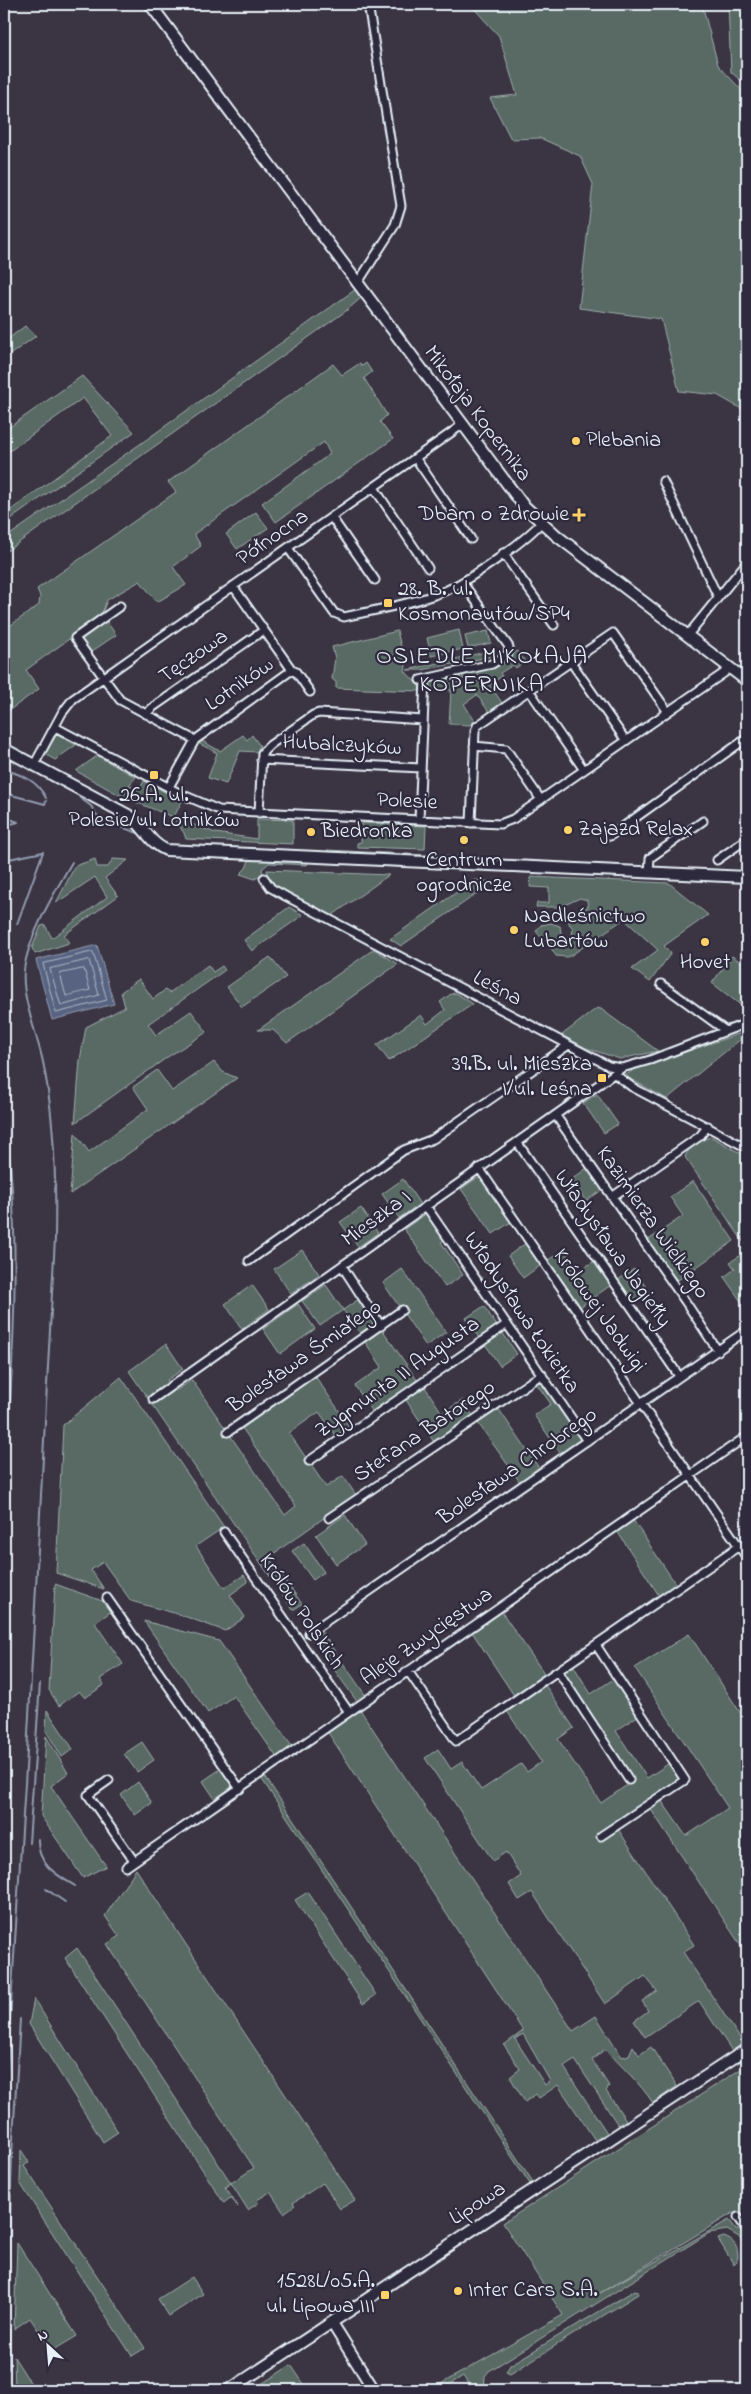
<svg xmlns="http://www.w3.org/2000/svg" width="751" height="2394" viewBox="0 0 751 2394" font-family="'Indie Flower',sans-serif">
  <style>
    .green { fill: #586a64; stroke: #a0aeae; fill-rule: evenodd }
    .water { fill: #586481; stroke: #929cb1 }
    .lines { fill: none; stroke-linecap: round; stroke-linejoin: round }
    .shore { stroke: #aeb9c8; stroke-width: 1 }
    .stream { stroke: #929cb1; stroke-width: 2 }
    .street-casing { stroke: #e8f1f8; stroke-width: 11 }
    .secondary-casing { stroke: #e8f1f8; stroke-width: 14 }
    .street { stroke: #2f2a3d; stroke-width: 7 }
    .secondary { stroke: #2f2a3d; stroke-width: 10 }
    .poi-dot { fill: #ffd166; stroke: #2f2a3d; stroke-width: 2 }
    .labels { text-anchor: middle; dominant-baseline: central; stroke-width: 4.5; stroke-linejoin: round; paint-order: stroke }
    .street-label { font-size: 22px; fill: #e8f1f8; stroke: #2f2a3d }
    .poi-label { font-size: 22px; fill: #e8f1f8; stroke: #2f2a3d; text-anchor: start }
    .neighbourhood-label { font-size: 24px; letter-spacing: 1px; fill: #e8f1f8; stroke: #2f2a3d }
  </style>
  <rect width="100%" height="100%" fill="#3b3442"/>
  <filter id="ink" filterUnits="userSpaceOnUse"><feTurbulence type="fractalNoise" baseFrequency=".02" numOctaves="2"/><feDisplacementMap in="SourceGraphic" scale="10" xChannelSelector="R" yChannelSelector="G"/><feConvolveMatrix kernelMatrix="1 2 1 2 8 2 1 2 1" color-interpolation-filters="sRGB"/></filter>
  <g filter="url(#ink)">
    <path class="green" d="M470 4H702L718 65 747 96V412L717 395 679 391 661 319 579 308 593 184 580 156 540 138 511 139 490 98 517 95 499 36Z
      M728 4H747V86L731 72Z
      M356 289 362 297 346 311 4 553V539L143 442Z
      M25 326 36 336 4 359V342Z
      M360 363 362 366 366 363 372 372 364 378 387 415 380 422 393 439 276 522 262 503 330 454 324 442 194 534 201 546 173 567 186 585 157 602 140 581 107 600 101 616 26 670 39 689 4 714V630L39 605 40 596 37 589 176 492 168 482 333 364 342 375Z
      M82 376 134 432 4 524V515L112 436 83 398 4 455V431Z
      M256 512 268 528 237 549 226 534Z
      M105 619 116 635 91 652 99 664H94L79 639Z
      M459 630 463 649 431 656 427 638Z
      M397 631 406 666 405 671 419 686 420 691 336 688V682L332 679 335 658 332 647Z
      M488 631 491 643 468 648 465 636Z
      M490 651 489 657 422 670H407Z
      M517 651 525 661 516 668 513 665 500 673 502 676 490 685 502 703 489 712 477 695 464 704 475 721 470 725 449 724 451 690 430 689 428 682 430 680 460 673 462 684 482 680 480 676 463 679 462 673 494 666Z
      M57 734 76 745 55 760 45 754Z
      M243 735 247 740 252 735 260 746 257 752 240 751 226 784 208 778 217 753 198 743 194 744 201 738 202 741 220 751Z
      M97 756 136 777 129 785 139 790 144 781 182 801 174 817 215 833 257 839V819L293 820V844L186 839 184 833 173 817 123 797 76 771Z
      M362 823 426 826 425 849 357 847V843L361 842Z
      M327 850 447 856V859L327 853Z
      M250 858 309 861 307 865 269 863 262 869 263 873 255 879 240 874 246 868Z
      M95 859 97 867H108L113 859 128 860 105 878 118 896 64 935 69 943 35 954 32 948 41 926 45 925 52 938 107 897 95 877 56 903 75 866Z
      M267 870 389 875 330 917 274 886 268 880Z
      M531 877 669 883 708 915 664 946 671 953 650 982 632 969 658 950 624 919 573 954 567 957 556 956C550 945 543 941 536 931L541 925 551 923 560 926 561 933 566 937 572 936 573 928 569 924V917L576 910 588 907 587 900 580 898 560 907H536L537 903H549V888L530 887Z
      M474 880 494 882 401 946 390 939Z
      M289 907 303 915 252 951 244 940Z
      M374 949 398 964 287 1043 273 1030H258Z
      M732 956 747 966V1010L712 983Z
      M270 957 286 977 242 1007 227 987Z
      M208 965 213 972 222 966 225 970 148 1024 156 1035 191 1011 207 1032 169 1056 75 1123 80 1060 86 1027 125 1007 121 992 139 979 153 999 165 990 169 993Z
      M456 993 473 1004 389 1061 377 1045 421 1015 427 1024 445 1010 440 1002 451 994Z
      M597 1008 601 1009 658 1051 620 1059 586 1048 562 1035Z
      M747 1031V1034L667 1099 625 1076 633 1070Z
      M214 1062 223 1072 237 1078 70 1194 75 1133 89 1152 148 1109 133 1087 157 1070 172 1091Z
      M597 1094 618 1124 604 1133 583 1103Z
      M712 1137 747 1157V1247L685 1157C688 1147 703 1138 712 1137Z
      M587 1168 602 1190 586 1201 571 1180Z
      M477 1178 482 1179 511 1222 493 1234 461 1189Z
      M403 1179 420 1204 399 1218 382 1194Z
      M693 1181 734 1241 675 1282 647 1241 683 1216 670 1197Z
      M361 1208 378 1233 358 1247 340 1222Z
      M426 1214 444 1240 441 1242 463 1275 445 1287 404 1229Z
      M526 1243 541 1265 523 1278 508 1256Z
      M302 1250 319 1274 291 1294 274 1269Z
      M564 1250 579 1271 594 1261 611 1285 580 1307 548 1260Z
      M743 1254 747 1261V1310L724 1277 735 1269 730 1262Z
      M402 1269 446 1332 426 1346 383 1283Z
      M634 1269 649 1292 633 1303 618 1280Z
      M252 1285 269 1309 242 1329 225 1304Z
      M326 1285 343 1310 359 1299 377 1324 361 1335 343 1310 320 1326 302 1301Z
      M298 1304 315 1329 280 1354 263 1329Z
      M484 1306 497 1326 479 1338 466 1318Z
      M382 1329 417 1380 373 1412 355 1386 382 1367 365 1342Z
      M502 1332 517 1354 500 1366 485 1344Z
      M166 1344 183 1369 167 1380 175 1391 192 1380 285 1515 296 1506 242 1428 315 1376 351 1428 337 1437 319 1412 289 1433 326 1487 343 1476 356 1495 269 1557 302 1604 293 1610 129 1371Z
      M121 1377 224 1527 196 1546 224 1588 244 1575 248 1582 230 1595 245 1617 225 1631 181 1615 131 1601 103 1562 91 1570 104 1589 56 1573 63 1425Z
      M540 1380 581 1439 561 1454 534 1415 551 1404 536 1383Z
      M425 1387 442 1413 463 1400 473 1416 434 1442 406 1400Z
      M498 1408 539 1468 520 1482 478 1423Z
      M345 1515 365 1545 336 1564 316 1535Z
      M633 1520 677 1586 660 1597 617 1531Z
      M304 1543 324 1572 313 1580 292 1551Z
      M55 1584 108 1603 113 1610 95 1623 123 1664 100 1679 104 1685 85 1698 79 1691 59 1706 49 1690Z
      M501 1611 546 1676 515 1697 472 1632Z
      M144 1621 219 1641 293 1748 278 1759 234 1696 208 1713Z
      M320 1630 366 1696 358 1703 311 1637Z
      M689 1634 747 1723V1955L650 1808 661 1800 686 1836 728 1808 635 1668Z
      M573 1665 591 1694 615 1678 639 1715 616 1731 647 1778 671 1762 681 1777 614 1823 694 1945 683 1952 743 2043 732 2051 699 2001 645 2037 634 2021 648 2011 642 2001 657 1991 645 1976 605 2004 532 1892 519 1900 509 1884 521 1876 506 1852 493 1861 425 1758 438 1749 451 1769 462 1762 481 1790 521 1764 527 1772 541 1762 507 1711 545 1685 574 1728 558 1739 601 1803 633 1781 564 1674V1672Z
      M359 1708 573 2031 596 2016 622 2057 629 2055 633 2046 639 2055 651 2047 677 2086 653 2103C640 2083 621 2066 605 2049L592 2060 609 2086 606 2091 626 2120 618 2125 575 2060 564 2067 607 2133 595 2140 558 2085 539 2098 536 2094 525 2102 510 2077 520 2069 504 2045 523 2031 327 1731ZM523 2034 550 2081 545 2085 515 2039Z
      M47 1710 73 1749 62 1757 46 1731Z
      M46 1736 68 1773 51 1786 106 1866 83 1878 41 1816Z
      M142 1742 154 1760 137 1772 124 1754Z
      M222 1768 234 1785 215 1799 203 1781Z
      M264 1775 533 2182 530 2184 261 1778Z
      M138 1782 152 1803 135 1815 121 1795Z
      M136 1869 355 2200 340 2209 323 2183 293 2203 295 2205 284 2213 270 2192 257 2200 258 2203 248 2210 231 2183 225 2187 238 2207 230 2198 224 2203 65 1958 77 1948 231 2183 254 2168 107 1944 119 1936 105 1916Z
      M308 1892 376 1995 363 2004 295 1900Z
      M34 1999 118 2132 103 2142 29 2024Z
      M747 2065V2235L733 2213 600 2293 729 2220 736 2229H740L747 2239V2251L739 2237 727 2230 709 2233 489 2371 485 2376 484 2390H472L463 2376 441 2390H430L563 2315 503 2223Z
      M21 2150 29 2162 24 2166 145 2348 132 2356 20 2183Z
      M724 2237C735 2241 738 2247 738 2258L734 2265 718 2239Z
      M17 2243 77 2336 52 2351 30 2318 14 2329Z
      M192 2277 203 2294 169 2316 158 2299Z
      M635 2290 638 2291V2294L510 2374 506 2372 510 2365Z
      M14 2357 35 2390H15Z
      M291 2365 308 2390H252Z"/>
    <path class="water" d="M97 945 114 1004 52 1020 36 960Z"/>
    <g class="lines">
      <path class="shore" d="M93 952 107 1000 56 1013 43 964Z
        M89 960 99 995 61 1006 50 969Z
        M84 969 90 990 66 996 60 974Z"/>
      <path class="stream" d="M4 769C23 776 36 779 46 798
        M4 793 45 804 46 801
        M78 794 80 798 91 806 99 819 138 833
        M4 817 18 822 4 826
        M4 860 43 852 17 924
        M4 1115C24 1245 11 1377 4 1508
        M38 1839C37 1864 55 1874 75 1886
        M29 1843 40 1683
        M46 1889 65 1902
        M4 2114 27 1752 55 1238C56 1181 55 1123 44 1067 39 1038 21 999 24 970 28 937 55 891 72 862
        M7 2310 12 2155 20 2019
        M9 2369V2330"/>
      <g class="street-casing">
        <path id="street" d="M357 284 395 225 401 206 368 4
          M416 459 471 539
          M663 481 718 597
          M375 489 428 568
          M332 518 375 580
          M288 548 334 613 344 617C374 610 407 605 437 594 464 585 521 544 541 523
          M503 553 554 625
          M233 586 292 670 296 672 310 692
          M120 606 75 638 120 700 195 740
          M687 636 747 562
          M571 662 626 741
          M420 680 492 664 508 654 509 647 507 644 462 582
          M529 690 584 770
          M146 714 152 708 264 630
          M55 727 181 794 219 810 500 824 513 819 724 673 730 667
          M474 746 506 749 541 800
          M261 760 421 768
          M34 765 62 713 73 699 462 425
          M169 787 195 740 292 670
          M259 813 262 753 270 745 313 715 319 713 423 720
          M419 820 425 679
          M471 823 475 731 477 726 613 633 668 712
          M610 836 747 738
          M717 860 747 839
          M649 873 650 858 703 821
          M264 878 271 888 287 897 609 1066 622 1068 650 1060 747 1023
          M661 984 726 1031
          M616 1075 632 1087 747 1148
          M556 1116 685 1301 718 1351
          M517 1142 679 1376
          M479 1168 747 1558
          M612 1197 700 1136 708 1126
          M426 1206 587 1441
          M249 1261 404 1150 433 1139 567 1046
          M342 1266 381 1326
          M153 1399 622 1068
          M228 1432 402 1310
          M309 1461 507 1324
          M329 1518 542 1374
          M224 1532 349 1712
          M107 1598 240 1789
          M309 1633 747 1330
          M596 1645 685 1780 601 1836
          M408 1671 456 1741 739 1546
          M558 1671 629 1780
          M109 1780 88 1795 134 1861
          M126 1867 747 1436
          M738 2217 747 2230"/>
      </g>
      <g class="secondary-casing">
        <path id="secondary" d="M150 4 523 505 557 536 747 681
          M4 749 128 815C144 825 149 843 166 850L747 877
          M332 2323 374 2390
          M229 2390 747 2049"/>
      </g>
      <use href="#street" class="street"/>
      <use href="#secondary" class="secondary"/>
    </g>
  </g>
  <g class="poi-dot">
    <circle cx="576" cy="441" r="5"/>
    <path d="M576.5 507.5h5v5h5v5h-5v5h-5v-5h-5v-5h5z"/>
    <rect x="383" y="598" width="10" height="10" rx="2.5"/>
    <rect x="149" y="770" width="10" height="10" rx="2.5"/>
    <circle cx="568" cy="830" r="5"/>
    <circle cx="311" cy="832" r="5"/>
    <circle cx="464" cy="840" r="5"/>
    <circle cx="514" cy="930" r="5"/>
    <circle cx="705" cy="942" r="5"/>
    <rect x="597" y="1073" width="10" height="10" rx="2.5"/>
    <circle cx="458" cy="2291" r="5"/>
    <rect x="380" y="2290" width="10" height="10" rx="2.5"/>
  </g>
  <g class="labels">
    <g class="street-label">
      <text transform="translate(477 414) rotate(53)">Mikołaja Kopernika</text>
      <text transform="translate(273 538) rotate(-35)">Północna</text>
      <text transform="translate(194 657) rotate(-35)">Tęczowa</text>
      <text transform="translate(240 685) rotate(-35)">Lotników</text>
      <text transform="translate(342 746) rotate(3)">Hubalczyków</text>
      <text transform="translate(407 802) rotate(3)">Polesie</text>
      <text transform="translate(497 989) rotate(28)">Leśna</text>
      <text transform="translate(377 1219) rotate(-36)">Mieszka I</text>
      <text transform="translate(652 1223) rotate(55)">Kazimierza Wielkiego</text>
      <text transform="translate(612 1249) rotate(55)">Władysława Jagiełły</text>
      <text transform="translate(599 1311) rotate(55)">Królowej Jadwigi</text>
      <text transform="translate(521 1313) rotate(56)">Władysława Łokietka</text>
      <text transform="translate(305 1357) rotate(-35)">Bolesława Śmiałego</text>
      <text transform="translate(398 1378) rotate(-35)">Zygmunta II Augusta</text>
      <text transform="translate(425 1432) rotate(-34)">Stefana Batorego</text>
      <text transform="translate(518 1467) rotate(-35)">Bolesława Chrobrego</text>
      <text transform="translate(301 1612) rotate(56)">Królów Polskich</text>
      <text transform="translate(427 1637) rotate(-35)">Aleje Zwycięstwa</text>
      <text transform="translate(478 2204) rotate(-33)">Lipowa</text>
    </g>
    <g class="poi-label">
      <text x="586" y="441">Plebania</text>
      <text x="569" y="515" text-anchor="end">Dbam o Zdrowie</text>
      <text x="398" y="590">28. B. ul.<tspan x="398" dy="25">Kosmonautów/SP4</tspan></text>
      <text x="154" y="796" text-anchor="middle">26.A. ul.<tspan x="154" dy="25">Polesie/ul. Lotników</tspan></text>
      <text x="578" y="830">Zajazd Relax</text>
      <text x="321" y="832">Biedronka</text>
      <text x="464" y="861" text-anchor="middle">Centrum<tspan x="464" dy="25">ogrodnicze</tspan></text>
      <text x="524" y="917">Nadleśnictwo<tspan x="524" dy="25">Lubartów</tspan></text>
      <text x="705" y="963" text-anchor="middle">Hovet</text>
      <text x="592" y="1065" text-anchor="end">39.B. ul. Mieszka<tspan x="592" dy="25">I/ul. Leśna</tspan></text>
      <text x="375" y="2282" text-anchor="end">1528L/05.A.<tspan x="375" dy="25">ul. Lipowa III</tspan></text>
      <text x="468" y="2291">Inter Cars S.A.</text>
    </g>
    <g class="neighbourhood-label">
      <text x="482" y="657">OSIEDLE MIKOŁAJA<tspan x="482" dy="28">KOPERNIKA</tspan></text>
    </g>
  </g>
  <rect width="751" height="2394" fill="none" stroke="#2f2a3d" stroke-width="20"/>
  <rect x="10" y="10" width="731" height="2374" fill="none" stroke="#e8f1f8" stroke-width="2" filter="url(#ink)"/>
  <g transform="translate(48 2346) rotate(334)" stroke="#2f2a3d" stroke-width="4" paint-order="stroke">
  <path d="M0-4L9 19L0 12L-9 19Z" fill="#e8f1f8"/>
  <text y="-8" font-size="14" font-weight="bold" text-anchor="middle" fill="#e8f1f8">N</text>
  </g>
</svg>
